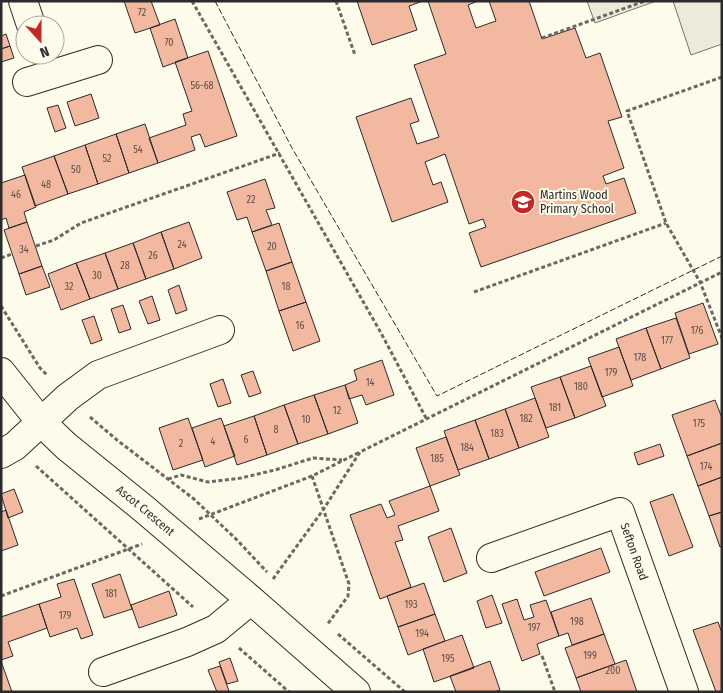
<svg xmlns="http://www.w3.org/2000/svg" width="723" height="693" viewBox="0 0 723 693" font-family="'Fira Sans Condensed',sans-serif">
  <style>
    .parking { fill: #eceadb; stroke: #74746e }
    .building { fill: #f2b8a0; stroke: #2b2b2b }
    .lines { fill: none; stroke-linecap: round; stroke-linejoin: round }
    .minor-casing { stroke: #2b2b2b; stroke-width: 30 }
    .path { stroke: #6a6964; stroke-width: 3; stroke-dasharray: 4 2.5; stroke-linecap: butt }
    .minor { stroke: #fdfbea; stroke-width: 28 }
    .fence { stroke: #2b2b2b; stroke-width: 1; stroke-dasharray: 6 2.5; stroke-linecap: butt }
    .labels { text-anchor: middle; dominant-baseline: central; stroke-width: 4; stroke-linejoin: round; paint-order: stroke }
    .number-label { font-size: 10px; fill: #5d4e48 }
    .poi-label { font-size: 12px; fill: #2b2b2b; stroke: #fdfbea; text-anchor: start }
    .street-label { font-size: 12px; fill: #2b2b2b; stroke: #fdfbea }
  </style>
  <rect width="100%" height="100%" fill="#fdfbea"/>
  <path class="parking" d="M587 1H656L595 23Z
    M673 1H722V44L691 55Z"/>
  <path class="building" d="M124 1H151L160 25 135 33Z
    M357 1H423L409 6 417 30 372 45Z
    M428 1H478L468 5 476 28 496 21 489 1H529L542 39 575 28 586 58 600 53 622 117 608 121 624 168 603 176 606 184 624 178 636 213 481 267 469 233 486 227 483 219 469 224 445 154 425 162 433 185 441 182 448 202 392 222 356 117 411 98 419 121 410 124 417 144 439 137 414 65 446 54Z
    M175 19 188 58 163 67 150 28Z
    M6 34 10 46 1 49V36Z
    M10 46 14 58 1 62V49Z
    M208 51 237 136 205 147 200 134 191 137 195 150 158 163 149 138 186 125 183 114 192 111 175 62Z
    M91 94 99 118 75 126 67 102Z
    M58 105 66 128 55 132 47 108Z
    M145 124 158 163 129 173 116 134Z
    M116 134 129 173 98 184 85 145Z
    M85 145 98 184 68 194 54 156Z
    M54 156 68 194 35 206 22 167Z
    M25 175 36 207 24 212 27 222 9 228 6 218 1 220V183Z
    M265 179 275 208 266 210 272 225 252 232 247 217 237 220 227 192Z
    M27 222 42 266 19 274 4 230Z
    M189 222 202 258 174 269 161 232Z
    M279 223 292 262 266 271 252 232Z
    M161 232 174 269 146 279 133 243Z
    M133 243 146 279 118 289 105 253Z
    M105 253 118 289 90 299 76 263Z
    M292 262 306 302 279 311 266 271Z
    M76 263 90 299 61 310 48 274Z
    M42 266 50 287 26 295 19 274Z
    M179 285 187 310 176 314 168 290Z
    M152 296 160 320 148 324 139 301Z
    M306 302 320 341 293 351 279 311Z
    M703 303 718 344 689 354 675 313Z
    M123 305 131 329 119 333 111 309Z
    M94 316 102 340 91 344 82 320Z
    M676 318 690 358 661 369 646 328Z
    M646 328 661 369 631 380 616 339Z
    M619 347 633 386 602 397 588 358Z
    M382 360 394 395 366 405 362 395 349 399 345 385 357 380 354 370Z
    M591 366 606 406 575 418 560 377Z
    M253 371 261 393 249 397 241 375Z
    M560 377 575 418 546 428 531 387Z
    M223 379 231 403 218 407 210 384Z
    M345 385 358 423 328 434 314 395Z
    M314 395 328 434 298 444 284 405Z
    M535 398 549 437 519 448 505 409Z
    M715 400 722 418V443L687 456 672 415Z
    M284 405 298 444 267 455 254 416Z
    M505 409 519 448 489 459 475 420Z
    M254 416 267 455 237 465 224 426Z
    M188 418 203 460 173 470 159 428Z
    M221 418 235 456 205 467 192 428Z
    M475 420 489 459 458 470 444 431Z
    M446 437 460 475 430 486 416 448Z
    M722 443V477L698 486 687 456Z
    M660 444 664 456 638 465 634 453Z
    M722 477V512L709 516 698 486Z
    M430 486 439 511 398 526 403 540 395 542 411 587 380 599 350 515 381 504 387 518 395 515 389 501Z
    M14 489 23 512 8 518 1 494Z
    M673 494 693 547 669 556 650 502Z
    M6 510 18 545 1 551V512Z
    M722 512V546L720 547 709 516Z
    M451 528 467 573 444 582 428 537Z
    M601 548 610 572 544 596 535 572Z
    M120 574 132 609 104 618 92 584Z
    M74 579 93 635 81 639 77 628 50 637 39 604 61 597 57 584Z
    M424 583 435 614 398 627 387 596Z
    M169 591 177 615 139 628 131 605Z
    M492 595 502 623 486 628 477 601Z
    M591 598 604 634 572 645 568 633 559 636 551 612Z
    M517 599 524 620 534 617 530 605 546 600 559 636 537 644 540 654 522 661 502 604Z
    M39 604 47 628 8 642 13 656 1 660V617Z
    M435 614 445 641 408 655 398 627Z
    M718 622 722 633V692H716L693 630Z
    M604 634 615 664 576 678 565 648Z
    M462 635 474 668 434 682 423 649Z
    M230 658 238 681 227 684 219 662Z
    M626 660 637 692H581L576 678Z
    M1 661 12 692H1Z
    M490 661 500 690 494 692H456L450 676Z
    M220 666 229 691 226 692H217L208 670Z"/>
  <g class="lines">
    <g class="minor-casing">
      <g id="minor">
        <path d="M23 1 31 25"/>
        <path d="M27 82 98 60"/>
        <path id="s1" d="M1 372 40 421 66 446 144 509 251 600 356 692"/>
        <path d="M1 454 15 446 68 397 98 375 220 330"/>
        <path id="s2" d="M491 558 620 512 684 692"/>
        <path d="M103 672 187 642 216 629 251 600"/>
      </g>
    </g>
    <path class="path" d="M192 1 381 333 426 418
      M336 1 355 55
      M542 38 645 1
      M722 77 627 111 666 223 700 282 722 338
      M36 246 54 240 81 223 280 153
      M1 258 12 254
      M474 292 666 223
      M1 306 40 368 48 376
      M90 417 117 440 194 499 238 541 267 572
      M36 466 193 607
      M312 476 349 584 348 596 327 625
      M168 479 181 475 208 482 241 478 275 470 313 458 342 460
      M199 519 312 476 360 452
      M273 579 323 510 360 452 722 272
      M1 596 142 544
      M338 634 405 692
      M239 648 289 692
      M542 656 555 692"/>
    <use href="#minor" class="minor"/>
    <path class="fence" d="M215 1 292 148 437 396 722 256"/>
  </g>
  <defs>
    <g id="school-disc" transform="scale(1.25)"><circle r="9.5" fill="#c62828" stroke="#fdfbea"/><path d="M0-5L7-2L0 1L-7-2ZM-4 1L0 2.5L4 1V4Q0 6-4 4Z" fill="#fff"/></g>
  </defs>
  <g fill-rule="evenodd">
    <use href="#school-disc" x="523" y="202"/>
  </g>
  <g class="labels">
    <g class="number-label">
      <text x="142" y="13">72</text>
      <text x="169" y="43">70</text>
      <text x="202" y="86">56-68</text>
      <text x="138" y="150">54</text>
      <text x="107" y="159">52</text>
      <text x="76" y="170">50</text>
      <text x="46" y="185">48</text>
      <text x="16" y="195">46</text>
      <text x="251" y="200">22</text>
      <text x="182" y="245">24</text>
      <text x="272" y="247">20</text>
      <text x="24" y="250">34</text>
      <text x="153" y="256">26</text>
      <text x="125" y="266">28</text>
      <text x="97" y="276">30</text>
      <text x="69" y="287">32</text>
      <text x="286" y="287">18</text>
      <text x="300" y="326">16</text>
      <text x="697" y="331">176</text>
      <text x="667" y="341">177</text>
      <text x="640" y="358">178</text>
      <text x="611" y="373">179</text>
      <text x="370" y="383">14</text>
      <text x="581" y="387">180</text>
      <text x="555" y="408">181</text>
      <text x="337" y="411">12</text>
      <text x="526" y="419">182</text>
      <text x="306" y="420">10</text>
      <text x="699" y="424">175</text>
      <text x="276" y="430">8</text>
      <text x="497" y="434">183</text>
      <text x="246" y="440">6</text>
      <text x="213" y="442">4</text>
      <text x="181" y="444">2</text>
      <text x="467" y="448">184</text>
      <text x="437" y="459">185</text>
      <text x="706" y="467">174</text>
      <text x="111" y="594">181</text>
      <text x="411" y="605">193</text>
      <text x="65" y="616">179</text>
      <text x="577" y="622">198</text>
      <text x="534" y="628">197</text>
      <text x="422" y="634">194</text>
      <text x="590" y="656">199</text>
      <text x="448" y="659">195</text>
      <text x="613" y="671">200</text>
    </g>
    <g class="poi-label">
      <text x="540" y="195">Martins Wood<tspan x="540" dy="14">Primary School</tspan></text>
    </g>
    <g class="street-label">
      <text stroke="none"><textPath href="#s1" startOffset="201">Ascot Crescent</textPath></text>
      <text stroke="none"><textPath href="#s2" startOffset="179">Sefton Road</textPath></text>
    </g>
  </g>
  <rect width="723" height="693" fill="none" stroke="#2b2b2b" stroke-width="5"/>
  <g transform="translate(40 40) rotate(159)"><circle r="24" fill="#fdfbea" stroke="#a9a89e"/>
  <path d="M0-4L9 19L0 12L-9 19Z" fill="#c62828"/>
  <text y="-8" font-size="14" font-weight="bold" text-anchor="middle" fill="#2b2b2b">N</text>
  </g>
</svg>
